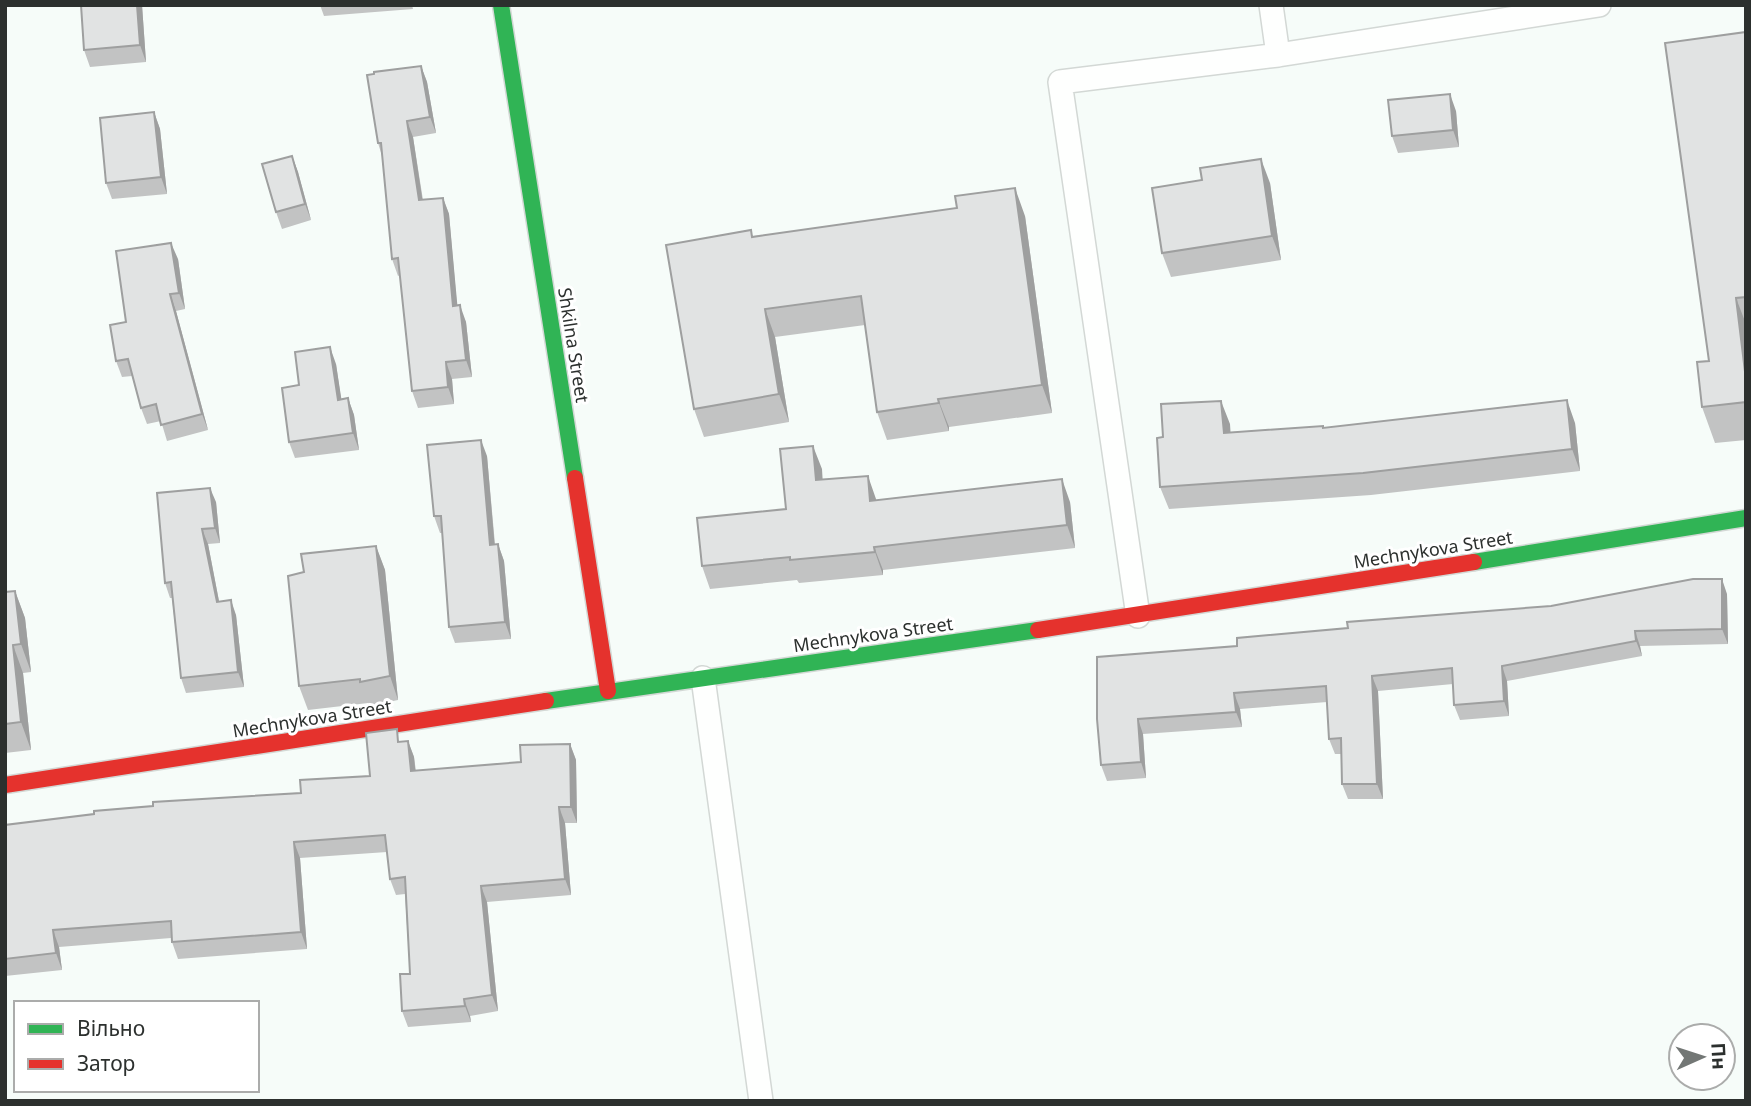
<svg xmlns="http://www.w3.org/2000/svg" width="1751" height="1106" viewBox="0 0 1751 1106" font-family="'Noto Sans',sans-serif">
  <style>
    .lines { fill: none; stroke-linecap: round; stroke-linejoin: round }
    .lane-casing { stroke: #d3d8d5; stroke-width: 26 }
    .fast-casing { stroke: #d3d8d5; stroke-width: 19 }
    .jam-casing { stroke: #d3d8d5; stroke-width: 19 }
    .lane { stroke: #fefffe; stroke-width: 23 }
    .fast { stroke: #30b455; stroke-width: 16 }
    .jam { stroke: #e5322d; stroke-width: 16 }
    .wall { fill: #c2c3c3 }
    .shaded-wall { fill: #9e9f9f }
    .building { fill: #e1e3e3; stroke: #9e9f9f; stroke-width: 2 }
    .labels { text-anchor: middle; dominant-baseline: central; stroke-width: 6; stroke-linejoin: round; paint-order: stroke }
    .street-label { font-size: 18px; fill: #2c302e; stroke: #fff }
  </style>
  <rect width="100%" height="100%" fill="#f6fcf9"/>
  <g class="lines">
    <g class="lane-casing">
      <path id="lane" d="M1271 5 1278 55
        M1138 616 1060 82 1278 55 1599 5
        M703 678 761 1101"/>
    </g>
    <g class="fast-casing">
      <path id="fast" d="M501 5 575 478
        M1474 562 1746 518
        M546 701 1038 630"/>
    </g>
    <g class="jam-casing">
      <path id="jam" d="M575 478 608 691
        M1038 630 1474 562
        M5 785 546 701"/>
    </g>
    <use href="#lane" class="lane"/>
    <use href="#fast" class="fast"/>
    <use href="#jam" class="jam"/>
  </g>
  <path class="wall" d="M142 5 146 62 90 67 84 50Z
    M320 5H412L413 9 324 16Z
    M1746 32V440L1715 443 1702 407 1709 361Z
    M421 66 427 82 436 133 413 137 423 200 443 198 449 214 457 306 466 322 472 377 452 379 454 404 418 408 412 391 400 275 398 276 392 259 382 156 378 143 374 74Z
    M1456 111 1459 147 1398 153 1392 136Z
    M154 112 160 129 167 194 112 199 106 183Z
    M292 156 298 172 311 220 282 229 276 212Z
    M1270 183 1281 260 1171 277 1162 253Z
    M1025 216 1052 413 949 427V431L887 440 877 412 865 325 775 337 789 422 704 437 694 409 753 236Z
    M178 259 185 309 176 311 208 430 167 441 161 421 147 424 141 408 132 376 122 377 116 361 126 322Z
    M336 364 341 399 348 398 354 415 359 450 295 458 289 442 299 385Z
    M1575 423 1580 471 1371 495 1169 509 1160 487 1163 437 1230 424V432L1323 428Z
    M487 456 495 544H498L504 561 511 639 455 643 449 627 442 533H440L434 516Z
    M822 469V480L877 500 1070 502 1075 548 883 570V575L799 583 797 580 710 589 702 566 786 509Z
    M216 502 220 543 208 544 219 601 236 615 244 687 186 693 181 678 172 598H170L165 583Z
    M376 546 385 570 398 700 369 706 368 703 308 710 299 686 304 572Z
    M15 591 25 618 31 672 23 673 31 750 5 753V592Z
    M1727 594 1728 644 1640 646 1642 656 1507 681 1509 716 1460 720 1454 705 1453 684 1378 691 1383 799H1348L1342 784V754H1335L1329 739 1327 702 1240 709 1242 727 1143 734 1146 778 1107 781 1101 765 1097 719 1237 646Z
    M402 741H408L414 757 416 771 521 762 570 744 576 760 577 823H565L571 895 487 902 498 1011 470 1016 471 1022 408 1027 402 1011 410 974 405 894 396 895 390 879 387 852 300 858 307 949 178 959 172 942 171 938 59 947 62 970 5 976V825L301 793 370 776Z"/>
  <path class="shaded-wall" d="M137 5H142L146 62 140 45Z
    M421 66 427 82 436 133 430 117Z
    M1450 94 1456 111 1459 147 1453 130Z
    M154 112 160 129 167 194 161 177Z
    M407 121 413 137 425 217 419 200Z
    M292 156 298 172 311 220 305 204Z
    M1261 159 1270 183 1281 260 1272 236Z
    M1015 188 1025 216 1052 413 1042 385Z
    M443 198 449 214 459 323 453 306Z
    M171 243 178 259 185 309 179 293Z
    M170 294 176 311 208 430 202 414Z
    M1736 298 1746 324V380Z
    M460 305 466 322 472 377 466 360Z
    M765 309 775 337 789 422 779 394Z
    M330 347 336 364 344 416 338 400Z
    M446 362 452 379 454 404 448 387Z
    M348 398 354 415 359 450 353 433Z
    M938 399 949 427V431L939 403Z
    M1567 400 1575 423 1580 471 1572 449Z
    M1221 401 1230 424 1232 455 1224 433Z
    M481 440 487 456 496 561 490 545Z
    M813 446 822 469 824 503 816 480Z
    M868 476 876 499 879 524 870 501Z
    M1062 479 1070 502 1075 548 1067 525Z
    M210 488 216 502 220 543 215 528Z
    M202 529 208 544 222 617 217 602Z
    M498 544 504 561 511 639 505 622Z
    M376 546 385 570 398 700 390 676Z
    M874 547 883 570V575L875 552Z
    M1722 579 1727 594 1728 644 1722 629Z
    M15 591 25 618 31 672 21 644Z
    M231 600 236 615 244 687 238 672Z
    M1635 631 1640 646 1642 656 1636 641Z
    M13 645 23 673 31 750 21 722Z
    M1502 666 1507 681 1509 716 1504 701Z
    M1372 676 1378 691 1383 799 1377 784Z
    M1234 693 1240 709 1242 727 1236 712Z
    M1138 719 1143 734 1146 778 1141 762Z
    M408 741 414 757 417 788 411 771Z
    M570 744 576 760 577 823 571 807Z
    M559 807 565 823 571 895 565 879Z
    M294 842 300 858 307 949 301 932Z
    M481 886 487 902 498 1011 492 995Z
    M53 930 59 947 62 970 56 953Z
    M464 999 470 1016 471 1022 465 1006Z"/>
  <path class="building" d="M81 5H137L140 45 84 50Z
    M1746 32V297L1736 298 1746 380V402L1702 407 1697 362 1709 361 1665 43Z
    M421 66 430 117 407 121 419 200 443 198 453 306 460 305 466 360 446 362 448 387 412 391 398 258 392 259 381 143H378L367 75 374 74V72Z
    M1450 94 1453 130 1392 136 1388 100Z
    M154 112 161 177 106 183 100 118Z
    M292 156 305 204 276 212 262 164Z
    M1261 159 1272 236 1162 253 1152 188 1202 180 1200 168Z
    M1015 188 1042 385 938 399 939 403 877 412 861 296 765 309 779 394 694 409 666 245 751 230 752 237 957 208 955 196Z
    M171 243 179 293 170 294 202 414 161 425 156 404 141 408 128 359 116 361 110 325 126 322 116 251Z
    M330 347 338 400 348 398 353 433 289 442 282 388 299 385 295 352Z
    M1567 400 1572 449 1363 473 1160 487 1157 438 1163 437 1161 404 1221 401 1224 433 1323 426V428Z
    M481 440 490 545 498 544 505 622 449 627 441 516H434L427 445Z
    M813 446 816 480 868 476 870 501 1062 479 1067 525 874 547 875 552 790 560V557L702 566 697 518 786 509 780 449Z
    M210 488 215 528 202 529 217 602 231 600 238 672 181 678 171 582 165 583 157 493Z
    M376 546 390 676 360 682V679L299 686 288 576 304 572 301 554Z
    M1693 579H1722V629L1635 631 1636 641 1502 666 1504 701 1454 705 1452 668 1372 676 1377 784H1342L1341 738 1329 739 1326 686 1234 693 1236 712 1138 719 1141 762 1101 765 1097 719V657L1237 646V638L1348 628 1347 622 1551 606Z
    M15 591 21 644 13 645 21 722 5 724V592Z
    M397 729 398 742 408 741 411 771 521 762 520 745 570 744 571 807H559L565 879 481 886 492 995 464 999 465 1006 402 1011 400 974H410L405 877 390 879 385 835 294 842 301 932 172 942 171 921 53 930 56 953 5 959V825L94 814V811L153 806V802L301 793 300 780 370 776 366 733Z"/>
  <g class="labels">
    <g class="street-label">
      <text transform="translate(574 345) rotate(81)">Shkilna Street</text>
      <text transform="translate(1433 549) rotate(-9)">Mechnykova Street</text>
      <text transform="translate(873 634) rotate(-8)">Mechnykova Street</text>
      <text transform="translate(312 718) rotate(-9)">Mechnykova Street</text>
    </g>
  </g>
  <rect width="1751" height="1106" fill="none" stroke="#2c302e" stroke-width="14"/>
  <rect x="14" y="1001" width="245" height="91" fill="#ffffff" stroke="#abacab" stroke-width="2"/>
  <rect x="28" y="1024" width="35" height="10" fill="#30b455" stroke="#abacab" stroke-width="2"/>
  <text x="77" y="1036" font-size="21" fill="#2c302e">Вільно</text>
  <rect x="28" y="1059" width="35" height="10" fill="#e5322d" stroke="#abacab" stroke-width="2"/>
  <text x="77" y="1071" font-size="21" fill="#2c302e">Затор</text>
  <g transform="translate(1702 1057) rotate(87)"><circle r="33" fill="#ffffff" stroke="#abacab" stroke-width="2"/>
  <path d="M0-5L12 26L0 18L-12 26Z" fill="#737775"/>
  <text y="-10" font-size="19" font-weight="bold" text-anchor="middle" fill="#2c302e">Пн</text>
  </g>
</svg>
